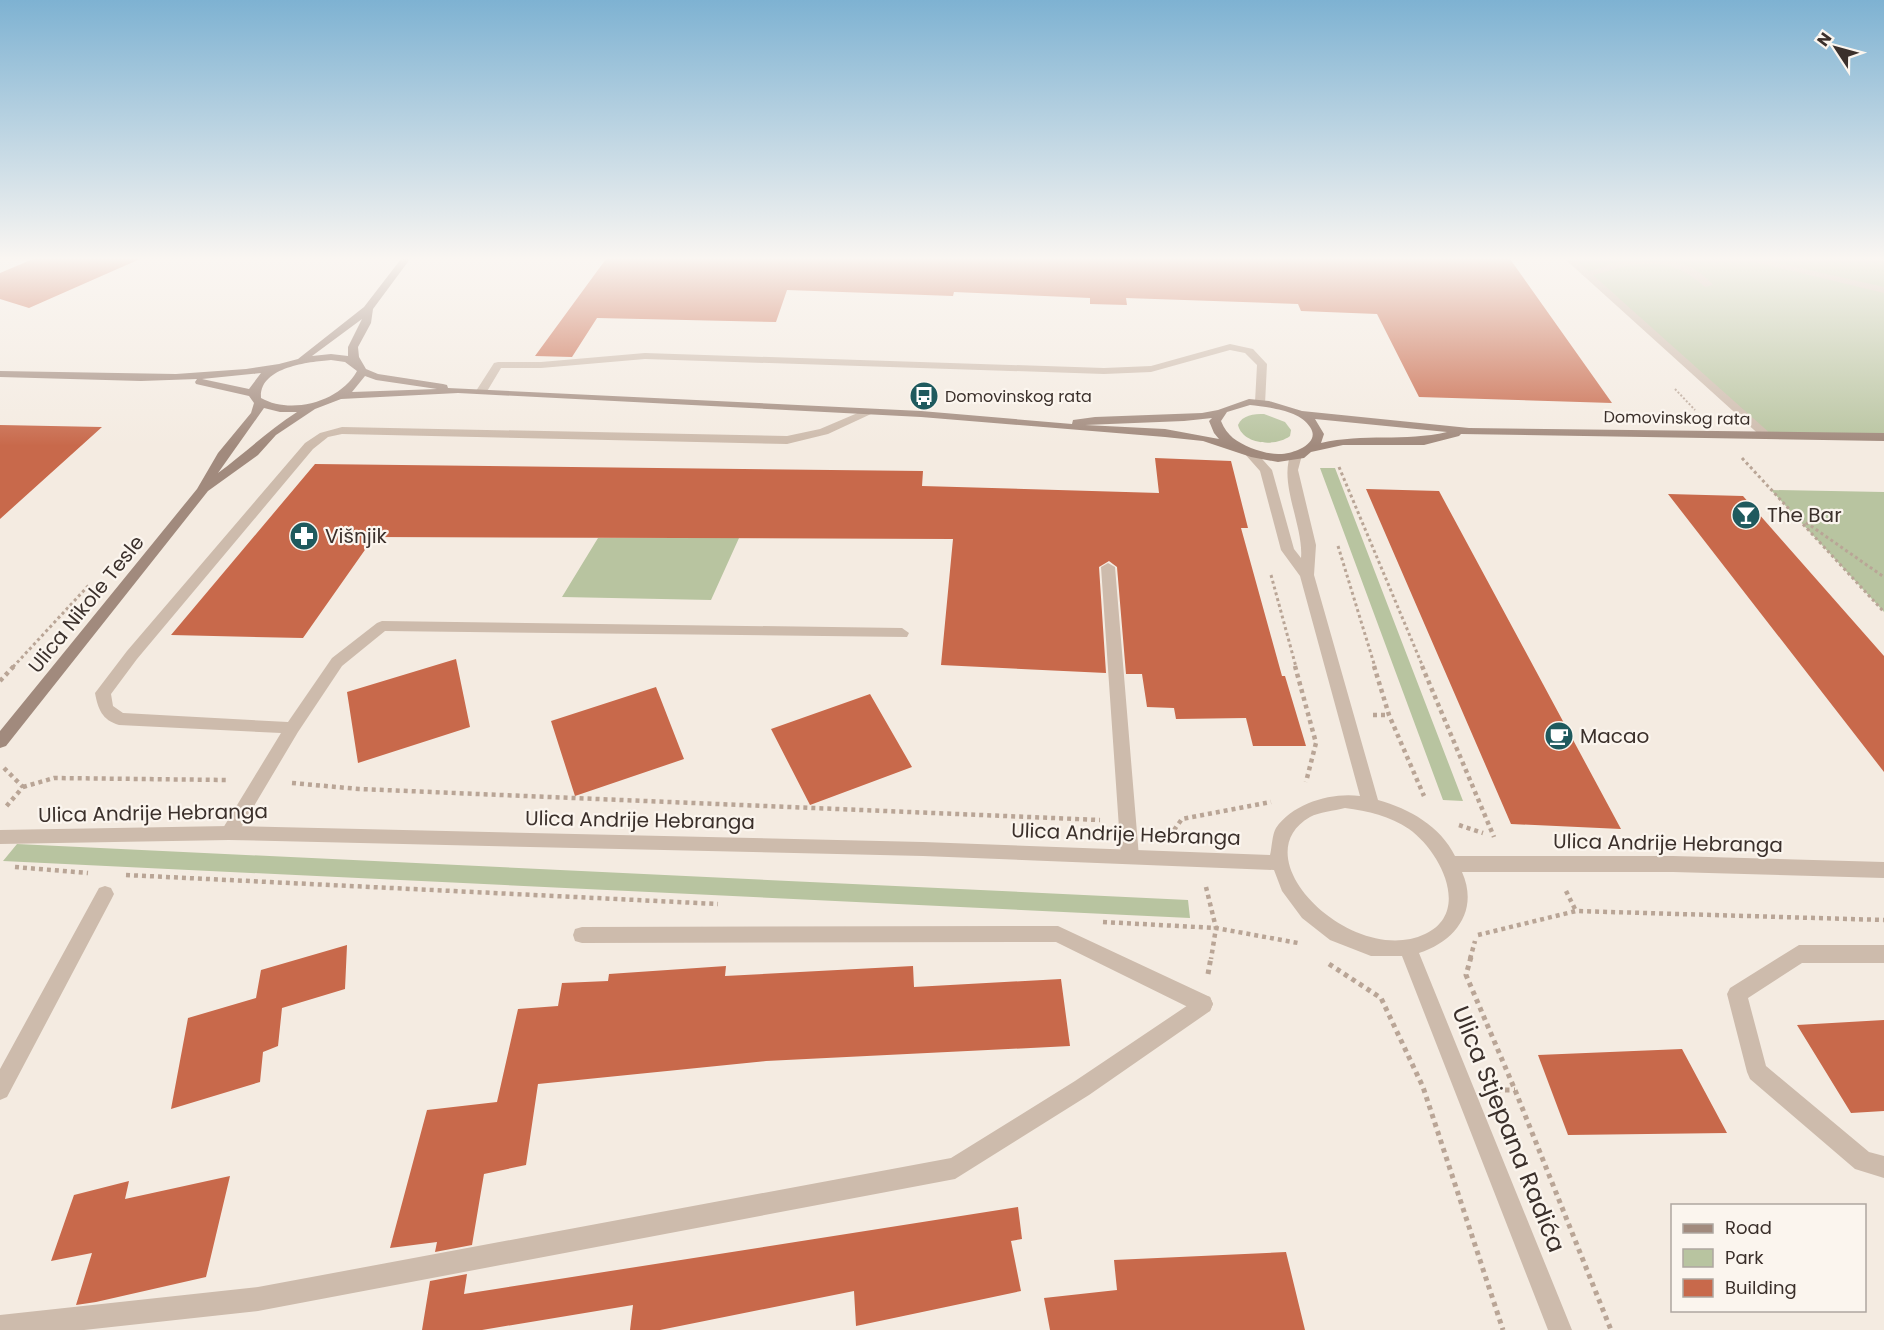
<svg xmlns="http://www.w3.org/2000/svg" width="1884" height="1330" viewBox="0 0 1884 1330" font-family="Poppins,sans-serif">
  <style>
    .green { fill: #b8c4a0 }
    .building { fill: #c8694b }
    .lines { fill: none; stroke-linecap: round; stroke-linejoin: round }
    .path-far3 { stroke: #b9a596; stroke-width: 2; stroke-dasharray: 2 2; stroke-linecap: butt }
    .path-far2 { stroke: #b9a596; stroke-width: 3; stroke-dasharray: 3 3; stroke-linecap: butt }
    .path-far1 { stroke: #b9a596; stroke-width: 4.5; stroke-dasharray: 4 4; stroke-linecap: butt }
    .path { stroke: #b9a596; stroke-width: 5; stroke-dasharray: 4.5 4.5; stroke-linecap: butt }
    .lane { fill: #cdbbac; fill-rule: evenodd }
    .street { fill: #cdbbac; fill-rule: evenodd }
    .secondary { fill: #a18a7d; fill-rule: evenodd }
    .labels { text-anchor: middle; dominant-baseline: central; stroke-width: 4.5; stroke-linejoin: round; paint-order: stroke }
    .far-poi-label { font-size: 16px; fill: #3b302b; stroke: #fbf5ee; text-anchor: start }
    .far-street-label { font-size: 16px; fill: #3b302b; stroke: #fbf5ee }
    .poi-label { font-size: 20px; fill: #3b302b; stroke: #fbf5ee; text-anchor: start }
    .street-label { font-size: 20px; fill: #3b302b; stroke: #fbf5ee }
    .near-street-label { font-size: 24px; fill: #3b302b; stroke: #fbf5ee }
  </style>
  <rect width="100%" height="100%" fill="#f4ebe1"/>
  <path class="green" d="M1571 259H1884V437H1768Z
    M1264 414 1285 422 1291 430 1290 436C1276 447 1243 445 1238 425 1242 415 1254 414 1264 414Z
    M1320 468H1335L1463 801 1443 800Z
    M1771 490 1884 492V612Z
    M598 538H739L711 600 562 597Z
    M17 844 1188 900 1190 918 3 861Z"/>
  <path class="building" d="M33 259H140L29 308 0 299V273Z
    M606 259H1510L1612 403 1419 397 1377 314 1301 311 1298 304 1126 298 1127 305 1090 304V298L954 292 953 296 787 290 776 322 597 318 572 357 535 356Z
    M0 425 102 427 0 519Z
    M1155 458 1231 461 1248 528H1241L1282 676H1285L1306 746H1253L1246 718 1176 719 1174 708 1147 707 1142 674H1126L1117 567 1109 561 1099 567 1106 673 941 665 953 539 374 537 303 638 171 635 315 464 923 471 922 486 1159 493Z
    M1366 489 1439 491 1621 829 1511 824Z
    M1668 494 1743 496 1884 656V772Z
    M456 659 470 727 358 763 347 692Z
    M656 687 684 759 575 796 551 721Z
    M870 694 912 767 810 805 771 729Z
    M347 945 345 989 282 1008 278 1046 263 1052 260 1082 171 1109 188 1018 256 998 261 970Z
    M726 966 725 976 913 966 914 987 1061 979 1070 1046 766 1061 538 1084 526 1165 484 1174 472 1245 435 1252 437 1242 390 1248 427 1110 497 1102 518 1009 558 1006 562 983 608 981 609 974Z
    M1884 1020V1111L1851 1113 1797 1025Z
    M1682 1049 1727 1133 1568 1135 1538 1055Z
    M230 1176 206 1277 96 1302 76 1305 92 1253 51 1261 74 1195 129 1181 125 1199Z
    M1018 1207 1022 1239 1011 1241 1021 1291 856 1326 854 1291 660 1330H630L633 1305 482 1330H422L430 1281 467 1274 464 1294Z
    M1286 1252 1305 1330H1050L1044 1298 1117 1290 1114 1260Z"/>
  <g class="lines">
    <path class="path-far3" d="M1675 389 1695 410"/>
    <path class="path-far2" d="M1742 458 1884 612
      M1339 467 1423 667
      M1801 519 1884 577
      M1338 546 1375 667
      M1271 575 1296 667
      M13 667 89 585"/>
    <path class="path-far1" d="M1295 666 1316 743 1306 782
      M1374 666 1389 715 1424 796
      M1422 666 1494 837
      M0 681 14 666
      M1373 715H1389
      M4 768 23 787 4 809
      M292 783 359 789 1100 820
      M23 787 54 778 228 780
      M1459 825 1483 833
      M1174 830 1182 819 1271 802
      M15 867 88 873
      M126 875 718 904
      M1206 887 1216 928 1211 959
      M1566 891 1576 911
      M1103 922 1216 928 1298 943
      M1478 935 1576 911 1884 920
      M1470 959 1475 941"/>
    <path class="path" d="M1471 957 1466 975 1515 1090 1611 1330
      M1329 964 1381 998 1423 1087 1503 1330
      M1208 974 1211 957
      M1496 1090H1515"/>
    <path class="lane" d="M1626 259C1660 259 1689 257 1713 285L1705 287C1664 250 1633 265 1586 277L1581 274Z
      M1742 259H1760L1884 287V293Z
      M1230 344 1253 349 1267 364 1265 404H1257L1255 402 1257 365 1245 353 1230 350 1151 372 1104 374 645 359 541 368H501L486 393 482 394 476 391 494 363 498 362H541L645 353 1104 368 1151 366Z
      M867 409 873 412 871 414 828 434 787 444 342 434 328 437 313 449 137 659 111 694 113 706 123 713 288 722 332 658 377 623 382 621 902 628 909 633 907 637 385 631 342 666 298 732 235 838 229 840 223 838 220 833 281 733 119 725C102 720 98 709 95 693L127 651 305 443 320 433 342 427 787 436 820 429Z
      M1108 563 1115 567 1139 857 1136 862 1130 864 1124 862 1121 857 1101 567Z
      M105 886 111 888 114 894 111 900 7 1097 0 1100V1069L99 888Z
      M1058 926 1210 997 1213 1004 1210 1011 1203 1013 1196 1011 1056 942 582 943 575 941 573 935 575 929 582 927Z"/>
    <path class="street" d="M1565 259H1575L1772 435V439H1764Z
      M1250 449 1254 450 1272 470 1294 549 1301 558C1304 526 1277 480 1292 452L1296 451 1302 455 1298 470 1316 545 1314 575 1378 800C1410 809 1440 826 1455 856H1673L1884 862V878L1673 872H1462C1479 910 1456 941 1419 953L1572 1330H1548L1402 956H1371L1330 940 1302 918 1282 891 1274 870 923 856 229 840 0 844V830L229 826 923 842 1270 855C1272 847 1272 835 1276 828 1293 803 1332 792 1360 796L1300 576 1281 550 1260 471 1244 453ZM1345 808C1368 811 1390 816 1409 829 1440 851 1472 912 1425 934 1353 968 1239 858 1310 817 1319 812 1334 811 1345 808Z
      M1799 945H1884V963H1802L1748 998 1766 1066 1869 1152 1884 1156V1178L1855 1169 1750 1079 1747 1072 1727 994 1730 988Z
      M1203 995 1210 997 1213 1004 1210 1011 1089 1095 955 1179 258 1311 84 1330H0V1315L258 1287 951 1158 1075 1081Z"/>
    <path class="secondary" d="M401 259H410L373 309 371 323 358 347 359 357 366 369 378 374 443 384 447 385 448 388 921 411 1072 424 1073 420 1095 417 1202 413 1218 410 1249 399 1269 401 1302 411 1469 428 1884 433V441L1461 434 1459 436 1424 445H1343L1311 452 1304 458 1278 462 1251 457 1203 441 1165 437 921 417 458 393 341 399 315 409 276 435 258 455 208 491 6 746 0 748V731L197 489 218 453 251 413 254 403 249 396 196 384 195 382 197 379 141 381 0 377V371L176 374 246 369 279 364 298 359 364 307ZM362 319 348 347V356L331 354 312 356ZM331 360 345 362 357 371C340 402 291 415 261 398 259 367 308 362 331 360ZM261 373 249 389 202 379ZM365 376 376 380 437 389 352 392ZM1250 405C1267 407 1300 410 1310 427 1322 444 1291 455 1278 454 1269 454 1259 451 1251 448 1237 442 1227 436 1221 421L1227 412ZM264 408 280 412H297C269 430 245 453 218 473ZM1212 418 1209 421 1214 433 1219 439 1165 429 1085 425 1184 421ZM1315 419 1447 432C1405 442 1363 433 1321 443L1324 434Z"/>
  </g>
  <linearGradient id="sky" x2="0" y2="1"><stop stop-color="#7eb2d2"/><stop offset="0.58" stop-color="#faf6f2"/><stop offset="1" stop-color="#faf6f2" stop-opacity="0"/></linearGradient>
  <rect width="1884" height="446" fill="url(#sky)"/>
  <defs>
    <g id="bus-disc" transform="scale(1.5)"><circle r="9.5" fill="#1f5a5e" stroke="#fbf5ee"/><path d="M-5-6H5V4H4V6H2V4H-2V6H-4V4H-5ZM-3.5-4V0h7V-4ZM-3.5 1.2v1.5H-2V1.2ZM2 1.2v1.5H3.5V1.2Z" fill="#fff"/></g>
    <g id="bar-disc" transform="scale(1.5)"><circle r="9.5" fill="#1f5a5e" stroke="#fbf5ee"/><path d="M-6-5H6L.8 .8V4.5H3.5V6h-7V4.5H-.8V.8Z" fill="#fff"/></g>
    <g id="pharmacy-disc" transform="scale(1.5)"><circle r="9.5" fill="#1f5a5e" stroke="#fbf5ee"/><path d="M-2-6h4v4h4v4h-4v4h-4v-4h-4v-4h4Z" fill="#fff"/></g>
    <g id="cafe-disc" transform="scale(1.5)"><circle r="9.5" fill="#1f5a5e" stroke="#fbf5ee"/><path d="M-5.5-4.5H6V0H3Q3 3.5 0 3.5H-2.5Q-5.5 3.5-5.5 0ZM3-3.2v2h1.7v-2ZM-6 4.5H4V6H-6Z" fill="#fff"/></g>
  </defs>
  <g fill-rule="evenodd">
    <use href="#bus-disc" x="924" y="396"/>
    <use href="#bar-disc" x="1746" y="515"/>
    <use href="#pharmacy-disc" x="304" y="536"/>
    <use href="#cafe-disc" x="1559" y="736"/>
  </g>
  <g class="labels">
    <g class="far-poi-label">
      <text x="945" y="396">Domovinskog rata</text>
    </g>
    <g class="far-street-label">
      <text transform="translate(1677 418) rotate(1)">Domovinskog rata</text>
    </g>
    <g class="poi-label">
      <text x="1767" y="515">The Bar</text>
      <text x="325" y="536">Višnjik</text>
      <text x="1580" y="736">Macao</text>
    </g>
    <g class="street-label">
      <text transform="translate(86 604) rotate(-51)">Ulica Nikole Tesle</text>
      <text transform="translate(153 813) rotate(-1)">Ulica Andrije Hebranga</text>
      <text transform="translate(640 820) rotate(1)">Ulica Andrije Hebranga</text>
      <text transform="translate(1126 834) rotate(2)">Ulica Andrije Hebranga</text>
      <text transform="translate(1668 843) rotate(1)">Ulica Andrije Hebranga</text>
    </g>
    <g class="near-street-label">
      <text transform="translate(1509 1129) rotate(68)">Ulica Stjepana Radića</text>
    </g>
  </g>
  <rect x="1671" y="1204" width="195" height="108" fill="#fbf5ee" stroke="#aea6a0" stroke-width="1.5"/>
  <rect x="1683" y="1224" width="30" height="9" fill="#a18a7d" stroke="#aea6a0" stroke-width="1.5"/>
  <text x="1725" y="1234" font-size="18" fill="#3b302b">Road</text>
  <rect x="1683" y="1249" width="30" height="18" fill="#b8c4a0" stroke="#aea6a0" stroke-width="1.5"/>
  <text x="1725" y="1264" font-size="18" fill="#3b302b">Park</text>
  <rect x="1683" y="1279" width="30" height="18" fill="#c8694b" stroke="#aea6a0" stroke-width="1.5"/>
  <text x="1725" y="1294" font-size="18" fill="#3b302b">Building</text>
  <g transform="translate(1836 48) rotate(306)" stroke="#fbf5ee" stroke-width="4.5" paint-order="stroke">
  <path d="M0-4.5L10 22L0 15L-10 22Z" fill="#3b302b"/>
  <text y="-9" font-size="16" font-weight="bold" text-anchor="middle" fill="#3b302b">N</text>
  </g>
</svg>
